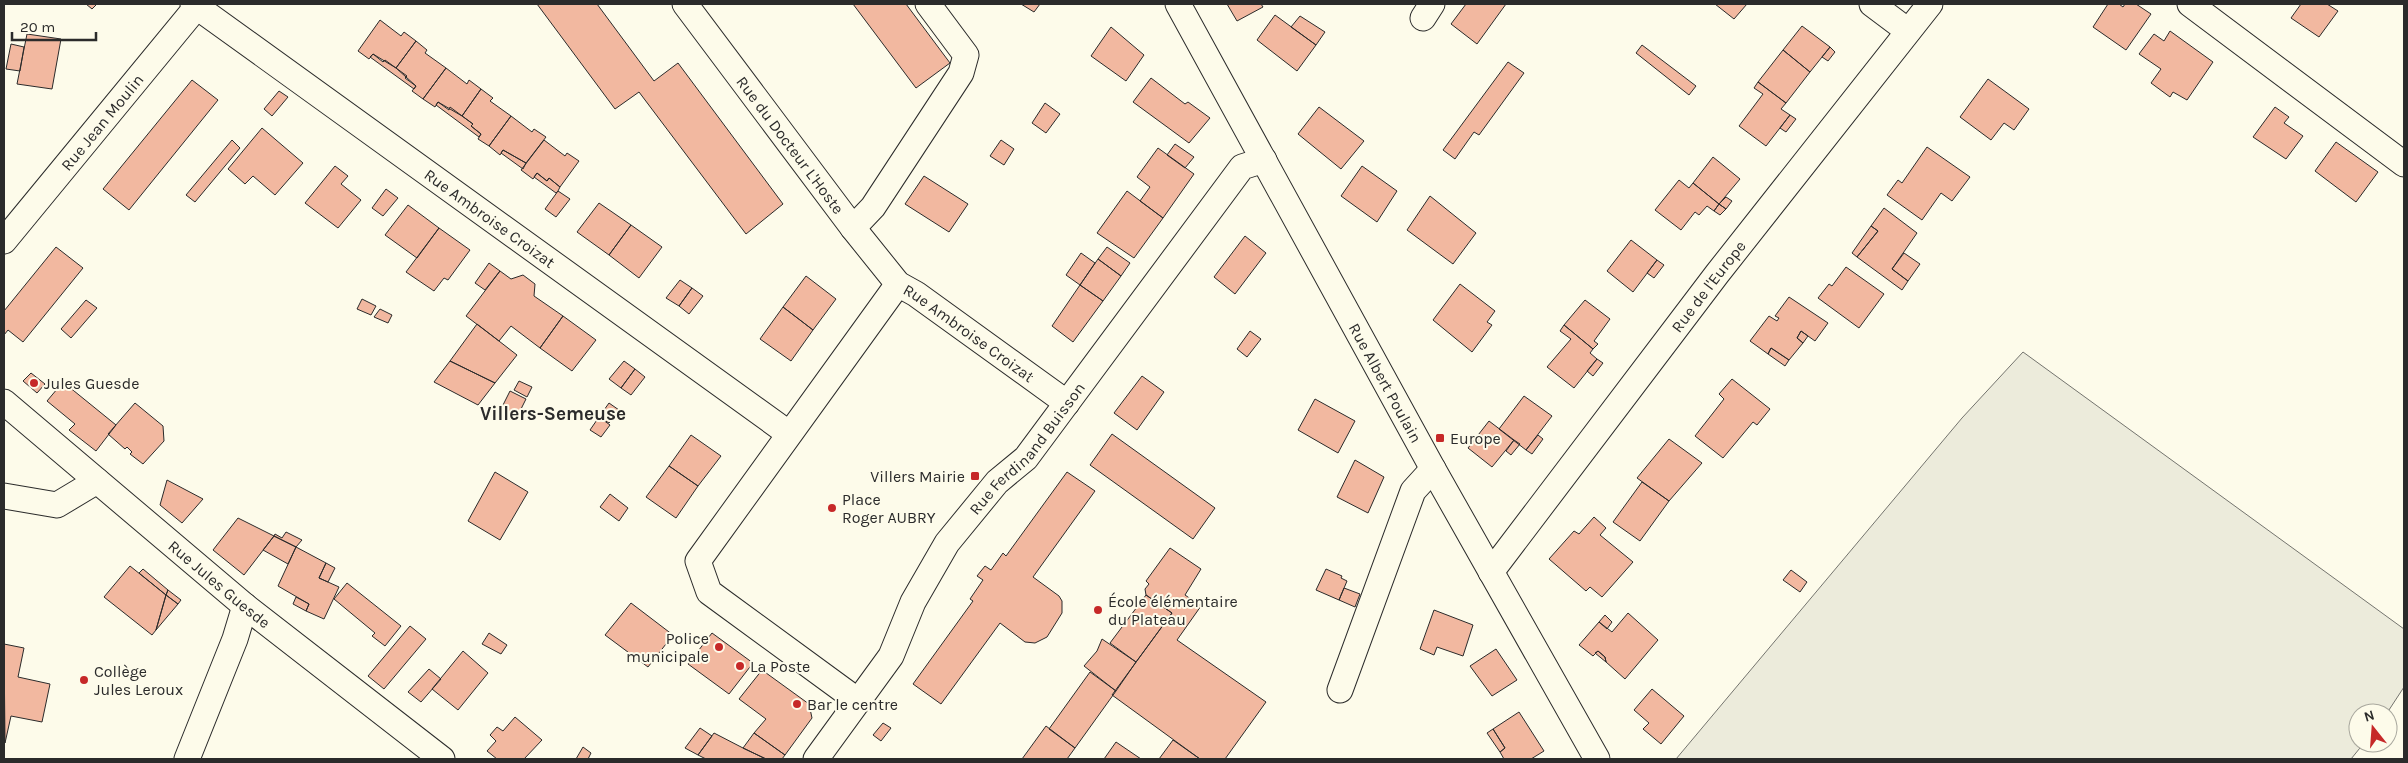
<svg xmlns="http://www.w3.org/2000/svg" width="2408" height="763" viewBox="0 0 2408 763" font-family="Karla,sans-serif">
  <style>
    .green { fill: #ecebdb; stroke: #74746e }
    .building { fill: #f2b8a0; stroke: #2b2b2b }
    .lines { fill: none; stroke-linecap: round; stroke-linejoin: round }
    .minor-casing { stroke: #2b2b2b; stroke-width: 27 }
    .minor { stroke: #fdfbea; stroke-width: 25 }
    .poi-dot { fill: #c62828; stroke: #fdfbea; stroke-width: 2 }
    .labels { text-anchor: middle; dominant-baseline: central; stroke-width: 4; stroke-linejoin: round; paint-order: stroke }
    .street-label { font-size: 16px; fill: #2b2b2b; stroke: #fdfbea }
    .poi-label { font-size: 16px; fill: #2b2b2b; stroke: #fdfbea; text-anchor: start }
    .quarter-label { font-size: 19px; font-weight: bold; fill: #2b2b2b; stroke: #fdfbea }
  </style>
  <rect width="100%" height="100%" fill="#fdfbea"/>
  <path class="green" d="M2023 352 2404 629V687L2387 713H2358V743H2364L2351 759H1676L1962 418Z"/>
  <path class="building" d="M86 4H97L92 9Z
    M537 4H597L654 81 678 63 783 204 746 234 639 92 615 109Z
    M853 4H906L950 63 916 88Z
    M1021 4H1040L1034 12Z
    M1227 4H1261L1263 7 1237 21Z
    M1466 4H1506L1477 44 1451 24Z
    M1715 4H1747L1734 19Z
    M2108 4H2119L2123 7 2125 4H2136L2151 14 2126 50 2093 27Z
    M2301 4H2327L2338 11 2319 37 2291 18Z
    M1275 15 1316 45 1297 71 1257 40Z
    M1300 16 1325 32 1316 45 1291 27Z
    M380 20 401 36 404 32 416 41 396 68 373 54 369 59 358 51Z
    M1802 26 1830 47 1810 72 1783 50Z
    M1111 27 1144 55 1126 81 1091 56Z
    M2170 31 2213 62 2187 100 2173 92 2170 97 2151 83 2161 69 2139 54 2154 34 2164 41Z
    M27 34 61 39 52 89 17 84Z
    M416 41 427 50 425 53 446 68 423 99 412 91 416 86 396 68Z
    M11 44 24 47 20 71 6 69Z
    M1642 45 1696 86 1689 95 1636 53Z
    M1830 47 1835 52 1828 61 1822 57Z
    M1783 50 1810 72 1786 103 1758 82Z
    M373 54 383 62 385 60 407 76 405 78 416 86 414 89 370 57Z
    M1508 62 1524 73 1479 135 1474 132 1455 159 1443 150Z
    M446 68 467 84 469 80 481 89 462 116 438 102 435 107 423 99Z
    M1151 78 1185 104 1188 102 1210 118 1189 143 1133 102Z
    M1988 79 2029 109 2014 130 2004 123 1991 140 1960 117Z
    M192 80 218 100 129 210 103 189Z
    M1758 82 1786 103 1781 109 1790 115 1766 146 1739 126 1763 94 1754 88Z
    M481 89 493 98 490 101 511 116 489 146 478 139 481 134 471 126 473 124 462 116Z
    M279 91 288 97 272 116 264 109Z
    M438 102 449 110 450 107 473 124 471 126 481 134 479 137 436 105Z
    M1045 103 1060 114 1046 133 1032 123Z
    M1319 107 1364 141 1341 169 1298 134Z
    M2275 107 2289 117 2284 123 2303 136 2286 159 2253 137Z
    M1790 115 1796 119 1786 132 1780 128Z
    M511 116 532 132 534 129 546 137 526 163 503 150 500 155 489 146Z
    M262 128 303 163 275 195 253 176 245 184 228 169Z
    M232 140 240 148 195 202 186 195Z
    M544 140 565 156 567 153 579 161 560 187 549 178 547 181 537 173 533 179 521 170Z
    M1001 140 1014 149 1004 165 990 156Z
    M2336 142 2378 172 2356 202 2315 171Z
    M1175 144 1194 157 1185 168 1167 155Z
    M1927 147 1970 177 1952 201 1941 193 1922 220 1887 195 1898 180 1902 183Z
    M1158 148 1194 174 1163 218 1140 201 1150 187 1137 177Z
    M503 150 526 163 523 169 501 153Z
    M1713 157 1740 179 1719 204 1693 183Z
    M335 166 348 176 341 184 361 200 338 228 305 203Z
    M1362 166 1397 191 1377 222 1341 196Z
    M537 173 547 181 549 178 560 187 558 191 556 193 534 177Z
    M924 176 968 204 949 232 905 204Z
    M1679 180 1689 188 1693 183 1719 204 1714 211 1707 206 1699 215 1695 212 1681 230 1655 210Z
    M386 189 398 198 383 216 372 208Z
    M558 191 570 199 556 217 545 209Z
    M1127 191 1163 218 1134 258 1097 233Z
    M1430 196 1476 233 1453 264 1407 230Z
    M1726 197 1732 201 1726 209 1719 204Z
    M599 203 631 225 609 255 577 232Z
    M1719 204 1726 209 1720 215 1714 211Z
    M408 205 439 228 417 258 385 235Z
    M1884 208 1917 233 1892 269 1908 281 1902 290 1857 257 1878 231 1871 226Z
    M631 225 662 247 639 278 609 255Z
    M1871 226 1878 231 1857 257 1852 253Z
    M439 228 470 250 448 280 444 278 434 291 406 272Z
    M1245 236 1266 253 1235 294 1214 277Z
    M1631 240 1657 260 1633 292 1607 271Z
    M56 247 83 268 23 342 8 330 4 335V311Z
    M1107 247 1130 263 1121 276 1098 259Z
    M1081 253 1095 263 1080 285 1066 275Z
    M1904 253 1920 264 1908 281 1892 269Z
    M1098 259 1121 276 1103 301 1080 285Z
    M1657 260 1664 265 1654 278 1647 273Z
    M489 263 500 271 485 290 475 283Z
    M1846 267 1884 294 1859 328 1818 298 1829 284 1832 286Z
    M500 271 511 279 523 275 535 284 534 296 563 316 540 348 511 326 499 341 466 316Z
    M806 276 836 299 813 330 783 307Z
    M680 280 692 288 679 306 666 298Z
    M1460 284 1495 311 1487 322 1492 325 1472 352 1433 320Z
    M1080 285 1103 301 1073 342 1052 326Z
    M692 288 703 296 689 314 679 306Z
    M1789 297 1828 323 1815 341 1801 331 1797 338 1803 343 1789 360 1771 348 1768 354 1750 341 1769 316 1777 321 1779 318 1775 316Z
    M362 299 376 306 371 315 357 309Z
    M86 300 97 308 71 338 61 329Z
    M1585 300 1610 319 1594 341 1598 344 1593 349 1564 325Z
    M783 307 813 330 791 361 760 339Z
    M380 309 392 315 388 323 374 317Z
    M563 316 596 340 572 371 540 348Z
    M477 324 517 355 495 383 450 361Z
    M1564 325 1593 349 1590 353 1597 359 1574 388 1547 367 1571 339 1560 331Z
    M1250 331 1261 339 1247 357 1237 349Z
    M1801 331 1808 336 1803 343 1797 338Z
    M1771 348 1789 360 1785 366 1768 354Z
    M1597 359 1603 363 1593 376 1587 371Z
    M450 361 495 383 478 405 434 382Z
    M624 361 635 369 621 388 609 379Z
    M635 369 645 377 631 395 621 388Z
    M31 373 45 384 37 393 23 381Z
    M1142 376 1164 392 1137 430 1114 413Z
    M1732 379 1770 409 1757 425 1753 422 1723 458 1695 436 1724 399 1719 394Z
    M519 381 532 387 527 397 514 390Z
    M63 382 116 425 96 451 69 430 75 424 47 401Z
    M510 391 526 399 515 421 499 413Z
    M1524 396 1552 416 1526 450 1499 429Z
    M1315 399 1355 421 1338 453 1298 430Z
    M135 403 163 426 164 441 143 464 130 454 132 452 127 447 125 449 108 434Z
    M609 403 619 410 609 423 599 417Z
    M599 417 610 425 601 437 590 430Z
    M1489 421 1514 440 1492 467 1468 448Z
    M1112 434 1215 508 1193 539 1090 465Z
    M691 435 721 456 698 486 669 466Z
    M1538 435 1543 439 1532 454 1526 450Z
    M1669 439 1702 463 1669 501 1637 478Z
    M1514 440 1520 444 1511 455 1506 451Z
    M1355 460 1384 477 1368 513 1337 497Z
    M669 466 698 486 676 518 646 497Z
    M495 472 528 492 500 540 468 521Z
    M1067 472 1095 491 1033 577 1059 596 1062 601V613L1047 637 1035 643 1025 642 1000 623 941 704 913 684 973 601 970 599 983 580 977 576 985 566 991 570 1003 553 1006 556Z
    M167 480 203 499 182 523 160 505Z
    M1642 482 1669 501 1640 541 1613 522Z
    M610 494 628 508 619 521 600 507Z
    M1594 517 1606 528 1600 535 1633 562 1602 597 1590 587 1586 591 1549 559 1574 531 1579 534Z
    M238 518 274 536 244 575 213 550Z
    M286 532 302 540 296 547 274 536 275 534 282 538Z
    M274 536 296 547 288 564 263 550Z
    M296 547 326 563 319 578 339 587 324 619 306 611 309 604 278 586Z
    M1170 548 1201 569 1185 595 1201 606 1177 640 1266 702 1225 759H1200L1112 695 1172 613 1146 595 1145 589 1149 584 1146 581Z
    M326 563 335 568 328 582 319 578Z
    M130 566 166 595 156 630 152 635 104 597Z
    M143 569 168 590 166 595 139 573Z
    M1326 569 1342 576 1341 578 1347 581 1339 600 1316 590Z
    M1791 570 1807 582 1800 592 1783 580Z
    M347 583 401 626 385 646 372 636 375 633 334 599Z
    M1344 588 1360 594 1355 607 1339 600Z
    M168 590 181 600 178 604 166 595Z
    M166 595 178 604 156 630Z
    M1146 595 1172 613 1136 662 1110 643Z
    M296 597 309 604 306 611 293 604Z
    M631 603 673 635 648 667 605 635Z
    M1434 610 1473 625 1463 656 1437 647 1434 655 1420 649Z
    M1628 613 1658 640 1625 679 1606 662 1605 657 1598 651 1593 656 1579 645 1599 622 1612 632Z
    M1605 615 1612 622 1607 629 1599 622Z
    M410 626 426 639 384 689 368 676Z
    M489 633 507 645 501 654 482 644Z
    M712 633 753 663 729 694 688 664Z
    M1102 639 1136 662 1116 691 1084 666 1097 651Z
    M4 644 24 648 18 677 50 684 42 722 11 716 5 743Z
    M1496 649 1517 680 1492 696 1470 666Z
    M463 651 488 673 458 710 432 689Z
    M1598 651 1605 657 1606 662 1595 653Z
    M429 669 441 679 421 702 408 692Z
    M762 670 809 704 812 718 785 755 754 733 766 719 739 699Z
    M1090 672 1116 691 1075 748 1049 729Z
    M1652 689 1684 716 1661 744 1643 729 1649 723 1634 710Z
    M1519 712 1544 751 1531 759H1504L1500 752 1505 748 1493 729Z
    M515 717 542 740 524 759H497L487 751 496 741 490 735 497 727 503 731Z
    M883 723 891 728 881 741 873 735Z
    M1046 726 1075 748 1067 759H1022Z
    M700 728 712 736 698 755 685 748Z
    M1493 729 1505 748 1500 752 1487 733Z
    M714 733 743 748 766 759H706L698 755Z
    M754 733 785 755 782 759H766L743 748Z
    M1173 740 1200 759H1159Z
    M1116 742 1141 759H1104Z
    M583 747 591 753 588 759H576Z"/>
  <g class="lines">
    <g class="minor-casing">
      <g id="minor">
        <path id="s1" d="M193 4 788 433"/>
        <path id="s2" d="M685 4 853 228 898 284 916 294 1067 403"/>
        <path id="s3" d="M1178 4 1433 469 1597 759"/>
        <path d="M1872 4 1908 31"/>
        <path d="M2190 4 2404 164"/>
        <path d="M1423 18 1432 4"/>
        <path d="M853 228 873 207 961 73 966 55 928 4"/>
        <path id="s4" d="M4 241 199 4"/>
        <path id="s5" d="M4 402 245 606 442 759"/>
        <path d="M4 496 57 505 97 481"/>
        <path id="s6" d="M1491 572 1717 274 1930 4"/>
        <path d="M1340 690 1413 491 1433 469"/>
        <path d="M858 701 709 592 698 561 898 284"/>
        <path d="M187 759 235 639 245 606"/>
        <path id="s7" d="M816 759 891 656 913 602 947 543 997 482 1026 458 1242 167 1264 160"/>
      </g>
    </g>
    <use href="#minor" class="minor"/>
  </g>
  <g class="poi-dot">
    <circle cx="34" cy="383" r="5"/>
    <rect x="1435" y="433" width="10" height="10" rx="2.5"/>
    <rect x="970" y="471" width="10" height="10" rx="2.5"/>
    <circle cx="832" cy="508" r="5"/>
    <circle cx="1098" cy="610" r="5"/>
    <circle cx="719" cy="647" r="5"/>
    <circle cx="740" cy="666" r="5"/>
    <circle cx="84" cy="680" r="5"/>
    <circle cx="797" cy="704" r="5"/>
  </g>
  <g class="labels">
    <g class="street-label">
      <text stroke="none"><textPath href="#s4" startOffset="154">Rue Jean Moulin</textPath></text>
      <text stroke="none"><textPath href="#s2" startOffset="176">Rue du Docteur L'Hoste</textPath></text>
      <text stroke="none"><textPath href="#s1" startOffset="366">Rue Ambroise Croizat</textPath></text>
      <text stroke="none"><textPath href="#s6" startOffset="359">Rue de l'Europe</textPath></text>
      <text stroke="none"><textPath href="#s2" startOffset="438">Rue Ambroise Croizat</textPath></text>
      <text stroke="none"><textPath href="#s3" startOffset="432">Rue Albert Poulain</textPath></text>
      <text stroke="none"><textPath href="#s7" startOffset="378">Rue Ferdinand Buisson</textPath></text>
      <text stroke="none"><textPath href="#s5" startOffset="282">Rue Jules Guesde</textPath></text>
    </g>
    <g class="poi-label">
      <text x="44" y="383">Jules Guesde</text>
      <text x="1450" y="438">Europe</text>
      <text x="965" y="476" text-anchor="end">Villers Mairie</text>
      <text x="842" y="499">Place<tspan x="842" dy="18">Roger AUBRY</tspan></text>
      <text x="1108" y="601">École élémentaire<tspan x="1108" dy="18">du Plateau</tspan></text>
      <text x="709" y="638" text-anchor="end">Police<tspan x="709" dy="18">municipale</tspan></text>
      <text x="750" y="666">La Poste</text>
      <text x="94" y="671">Collège<tspan x="94" dy="18">Jules Leroux</tspan></text>
      <text x="807" y="704">Bar le centre</text>
    </g>
    <g class="quarter-label">
      <text x="553" y="414">Villers-Semeuse</text>
    </g>
  </g>
  <rect width="2408" height="763" fill="none" stroke="#2b2b2b" stroke-width="10"/>
  <g transform="translate(2373 728) rotate(343)"><circle r="24" fill="#fdfbea" stroke="#a9a89e"/>
  <path d="M0-4L9 19L0 12L-9 19Z" fill="#c62828"/>
  <text y="-8" font-size="14" font-weight="bold" text-anchor="middle" fill="#2b2b2b">N</text>
  </g>
  <path d="M12 32v8h84v-8" fill="none" stroke="#2b2b2b" stroke-width="2.5"/>
  <text x="20" y="32" font-size="15" fill="#2b2b2b" stroke="#fdfbea" stroke-width="4" paint-order="stroke">20 m</text>
</svg>
